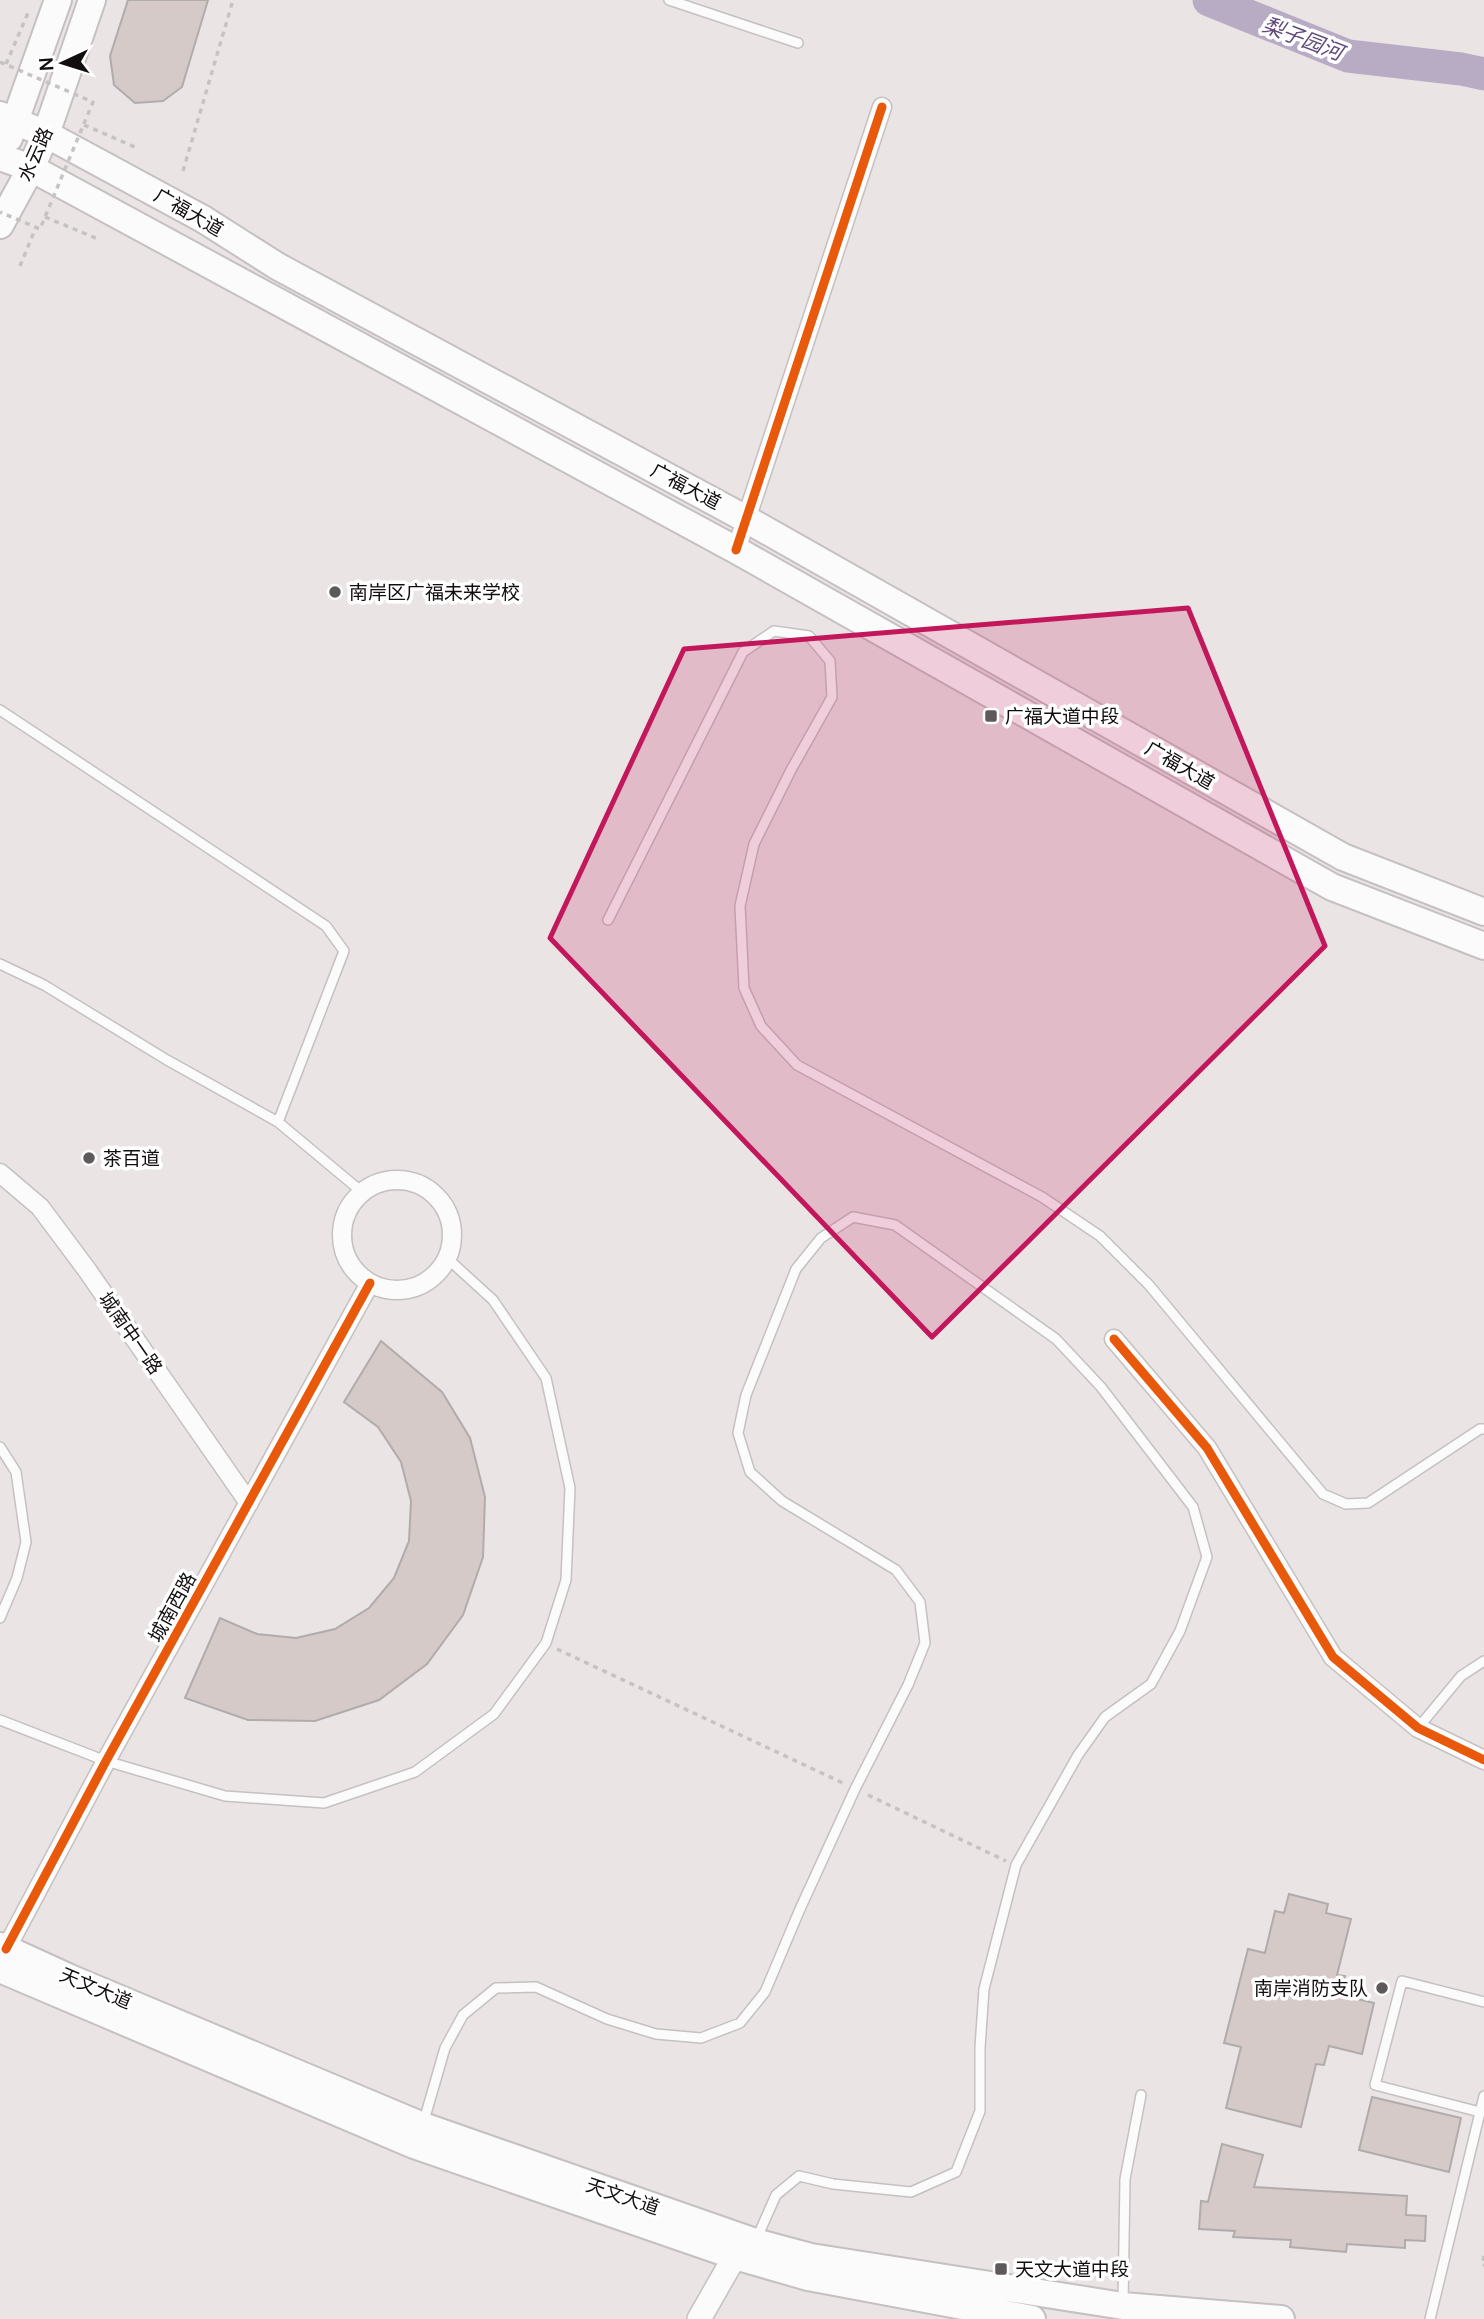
<svg xmlns="http://www.w3.org/2000/svg" width="1484" height="2319" viewBox="0 0 1484 2319" font-family="Manrope,'Noto Sans SC',sans-serif">
  <style>
    .lines { fill: none; stroke-linecap: round; stroke-linejoin: round }
    .river { stroke: #b8acc5; stroke-width: 33 }
    .building { fill: #d5cac8; stroke: #b1acac; stroke-width: 2 }
    .service-casing { stroke: #c5c0c1; stroke-width: 12 }
    .minor-casing { stroke: #c5c0c1; stroke-width: 21 }
    .tertiary-casing { stroke: #c5c0c1; stroke-width: 26 }
    .secondary-casing { stroke: #c5c0c1; stroke-width: 30 }
    .path { stroke: #c6c3c4; stroke-width: 3.5; stroke-dasharray: 5 5; stroke-linecap: butt }
    .service { stroke: #fcfbfb; stroke-width: 9 }
    .minor { stroke: #fcfbfb; stroke-width: 18 }
    .tertiary { stroke: #fcfbfb; stroke-width: 23 }
    .secondary { stroke: #fcfbfb; stroke-width: 26 }
    .path-bridge { stroke: #c6c3c4; stroke-width: 3.5; stroke-dasharray: 5 5; stroke-linecap: butt }
    .cycleway-casing { stroke: #fff; stroke-width: 13 }
    .cycleway { stroke: #e8590c; stroke-width: 9 }
    .marked { fill: #c2185b; fill-opacity: 0.2; stroke: #c2185b; stroke-width: 5; stroke-linejoin: round }
    .poi-dot { fill: #5e595a; stroke: #fff; stroke-width: 2.5 }
    .labels { text-anchor: middle; dominant-baseline: central; stroke-width: 7; stroke-linejoin: round; paint-order: stroke }
    .street-label { font-size: 19px; fill: #120e0f; stroke: #fff }
    .poi-label { font-size: 19px; fill: #120e0f; stroke: #fff; text-anchor: start }
    .water-label { font-size: 21px; font-style: italic; fill: #604a7c; stroke: #fff }
  </style>
  <rect width="100%" height="100%" fill="#eae4e5"/>
  <g class="lines">
    <path class="river" d="M1209 0 1348 56 1461 69 1484 74"/>
  </g>
  <path class="building" d="M128 0H208L182 87 163 101 135 103 114 85 110 56Z
    M381 1341 442 1392 470 1438 485 1497 483 1557 463 1615 427 1664 379 1700 315 1721 248 1720 185 1698 220 1618 257 1634 296 1638 335 1629 369 1608 394 1578 409 1541 411 1501 401 1462 378 1427 344 1402Z
    M1289 1894 1328 1904 1326 1913 1351 1919 1337 1975 1345 1976 1341 1995 1374 2003 1362 2054 1329 2046 1324 2065 1316 2064 1301 2127 1226 2108 1241 2047 1224 2043 1248 1949 1265 1953 1275 1911 1284 1913Z
    M1372 2097 1461 2118 1449 2172 1359 2150Z
    M1222 2144 1263 2155 1254 2187 1407 2196 1406 2215 1426 2216 1425 2241 1405 2240V2248L1347 2244 1346 2252 1290 2247 1291 2240 1233 2237 1235 2231 1199 2229 1201 2201 1208 2202Z"/>
  <g class="lines">
    <g class="service-casing">
      <path id="service" d="M669 0 798 43
        M0 710 326 926 344 951 278 1122
        M608 920 743 652 774 631 809 636 830 661 832 697 791 770 754 844 740 906 744 988 761 1026 797 1065 1042 1197 1100 1236 1149 1285 1323 1494 1346 1504 1368 1503 1480 1429H1484
        M0 964 44 985 167 1060 278 1122 362 1192
        M0 1447 16 1472 26 1542 17 1578 0 1618
        M0 1720 106 1761 225 1796 324 1803 415 1772 494 1714 546 1643 566 1580 570 1488 546 1378 493 1300 447 1258
        M1418 1728 1461 1676 1484 1661
        M1480 2112 1375 2085 1402 1981 1484 2002
        M423 2124 445 2048 463 2015 496 1988 536 1987 607 2019 656 2034 701 2038 740 2023 765 1992 800 1909 855 1789 908 1685 925 1643 920 1602 896 1570 782 1501 750 1472 738 1433 746 1395 796 1269 821 1238 853 1217 895 1225 1056 1339 1101 1387 1193 1507 1207 1557 1180 1631 1151 1684 1105 1717 1078 1755 1016 1865 984 1989 980 2048V2111L956 2172 911 2192 833 2184 799 2176 776 2195 756 2240
        M1123 2304 1125 2179 1141 2095
        M1430 2319 1484 2096"/>
    </g>
    <g class="minor-casing">
      <path id="minor" d="M736 550 882 107
        M0 1173 40 1207 87 1270 249 1503
        M342 1235a55 55 0 1 1 110 0a55 55 0 1 1-110 0Z
        M1114 1339 1207 1448 1333 1657 1418 1728 1484 1760
        M6 1949 106 1761 370 1283"/>
    </g>
    <g class="tertiary-casing">
      <path id="tertiary" d="M699 2319 735 2256"/>
    </g>
    <g class="secondary-casing">
      <path id="secondary" d="M0 115 46 134 203 219 277 266 746 519 1343 857 1484 912
        M9 138 58 0
        M0 157 31 168 736 550 1332 887 1484 946
        M0 225 31 168 46 134 92 0
        M0 1946 70 1978 423 2126 755 2242 811 2257 1123 2306 1281 2319
        M0 1969 414 2145 735 2256 808 2277 1032 2319"/>
    </g>
    <path class="path" d="M6 64 28 13
      M84 125 135 147
      M183 171 233 0
      M45 217 98 239
      M20 266 36 227
      M557 1649 845 1784
      M868 1795 1006 1861
      M1484 2256 1482 2265H1484"/>
    <use href="#service" class="service"/>
    <use href="#minor" class="minor"/>
    <use href="#tertiary" class="tertiary"/>
    <use href="#secondary" class="secondary"/>
    <path class="path-bridge" d="M0 62 93 102 40 229 0 212"/>
    <g class="cycleway-casing">
      <path id="cycleway" d="M736 550 882 107
        M1114 1339 1207 1448 1333 1657 1418 1728 1484 1760
        M6 1949 106 1761 370 1283"/>
    </g>
    <use href="#cycleway" class="cycleway"/>
  </g>
  <path class="marked" d="M1188 608 1325 946 932 1337 550 938 684 649Z"/>
  <g class="poi-dot">
    <circle cx="335" cy="592" r="7"/>
    <rect x="984" y="709" width="14" height="14" rx="3.5"/>
    <circle cx="89" cy="1158" r="7"/>
    <circle cx="1382" cy="1988" r="7"/>
    <rect x="994" y="2262" width="14" height="14" rx="3.5"/>
  </g>
  <g class="labels">
    <g class="street-label">
      <text transform="translate(35 154) rotate(-66)">水云路</text>
      <text transform="translate(189 212) rotate(30)">广福大道</text>
      <text transform="translate(686 486) rotate(28)">广福大道</text>
      <text transform="translate(1180 765) rotate(30)">广福大道</text>
      <text transform="translate(131 1333) rotate(55)">城南中一路</text>
      <text transform="translate(172 1607) rotate(-61)">城南西路</text>
      <text transform="translate(96 1988) rotate(23)">天文大道</text>
      <text transform="translate(623 2196) rotate(19)">天文大道</text>
    </g>
    <g class="poi-label">
      <text x="349" y="592">南岸区广福未来学校</text>
      <text x="1005" y="716">广福大道中段</text>
      <text x="103" y="1158">茶百道</text>
      <text x="1368" y="1988" text-anchor="end">南岸消防支队</text>
      <text x="1015" y="2269">天文大道中段</text>
    </g>
    <g class="water-label">
      <text transform="translate(1303 38) rotate(21)">梨子园河</text>
    </g>
  </g>
  <g transform="translate(63 63) rotate(266)" stroke="#ffffff" stroke-width="5" paint-order="stroke">
  <path d="M0-5L12 26L0 18L-12 26Z" fill="#120e0f"/>
  <text y="-10" font-size="19" font-weight="bold" text-anchor="middle" fill="#120e0f">N</text>
  </g>
</svg>
